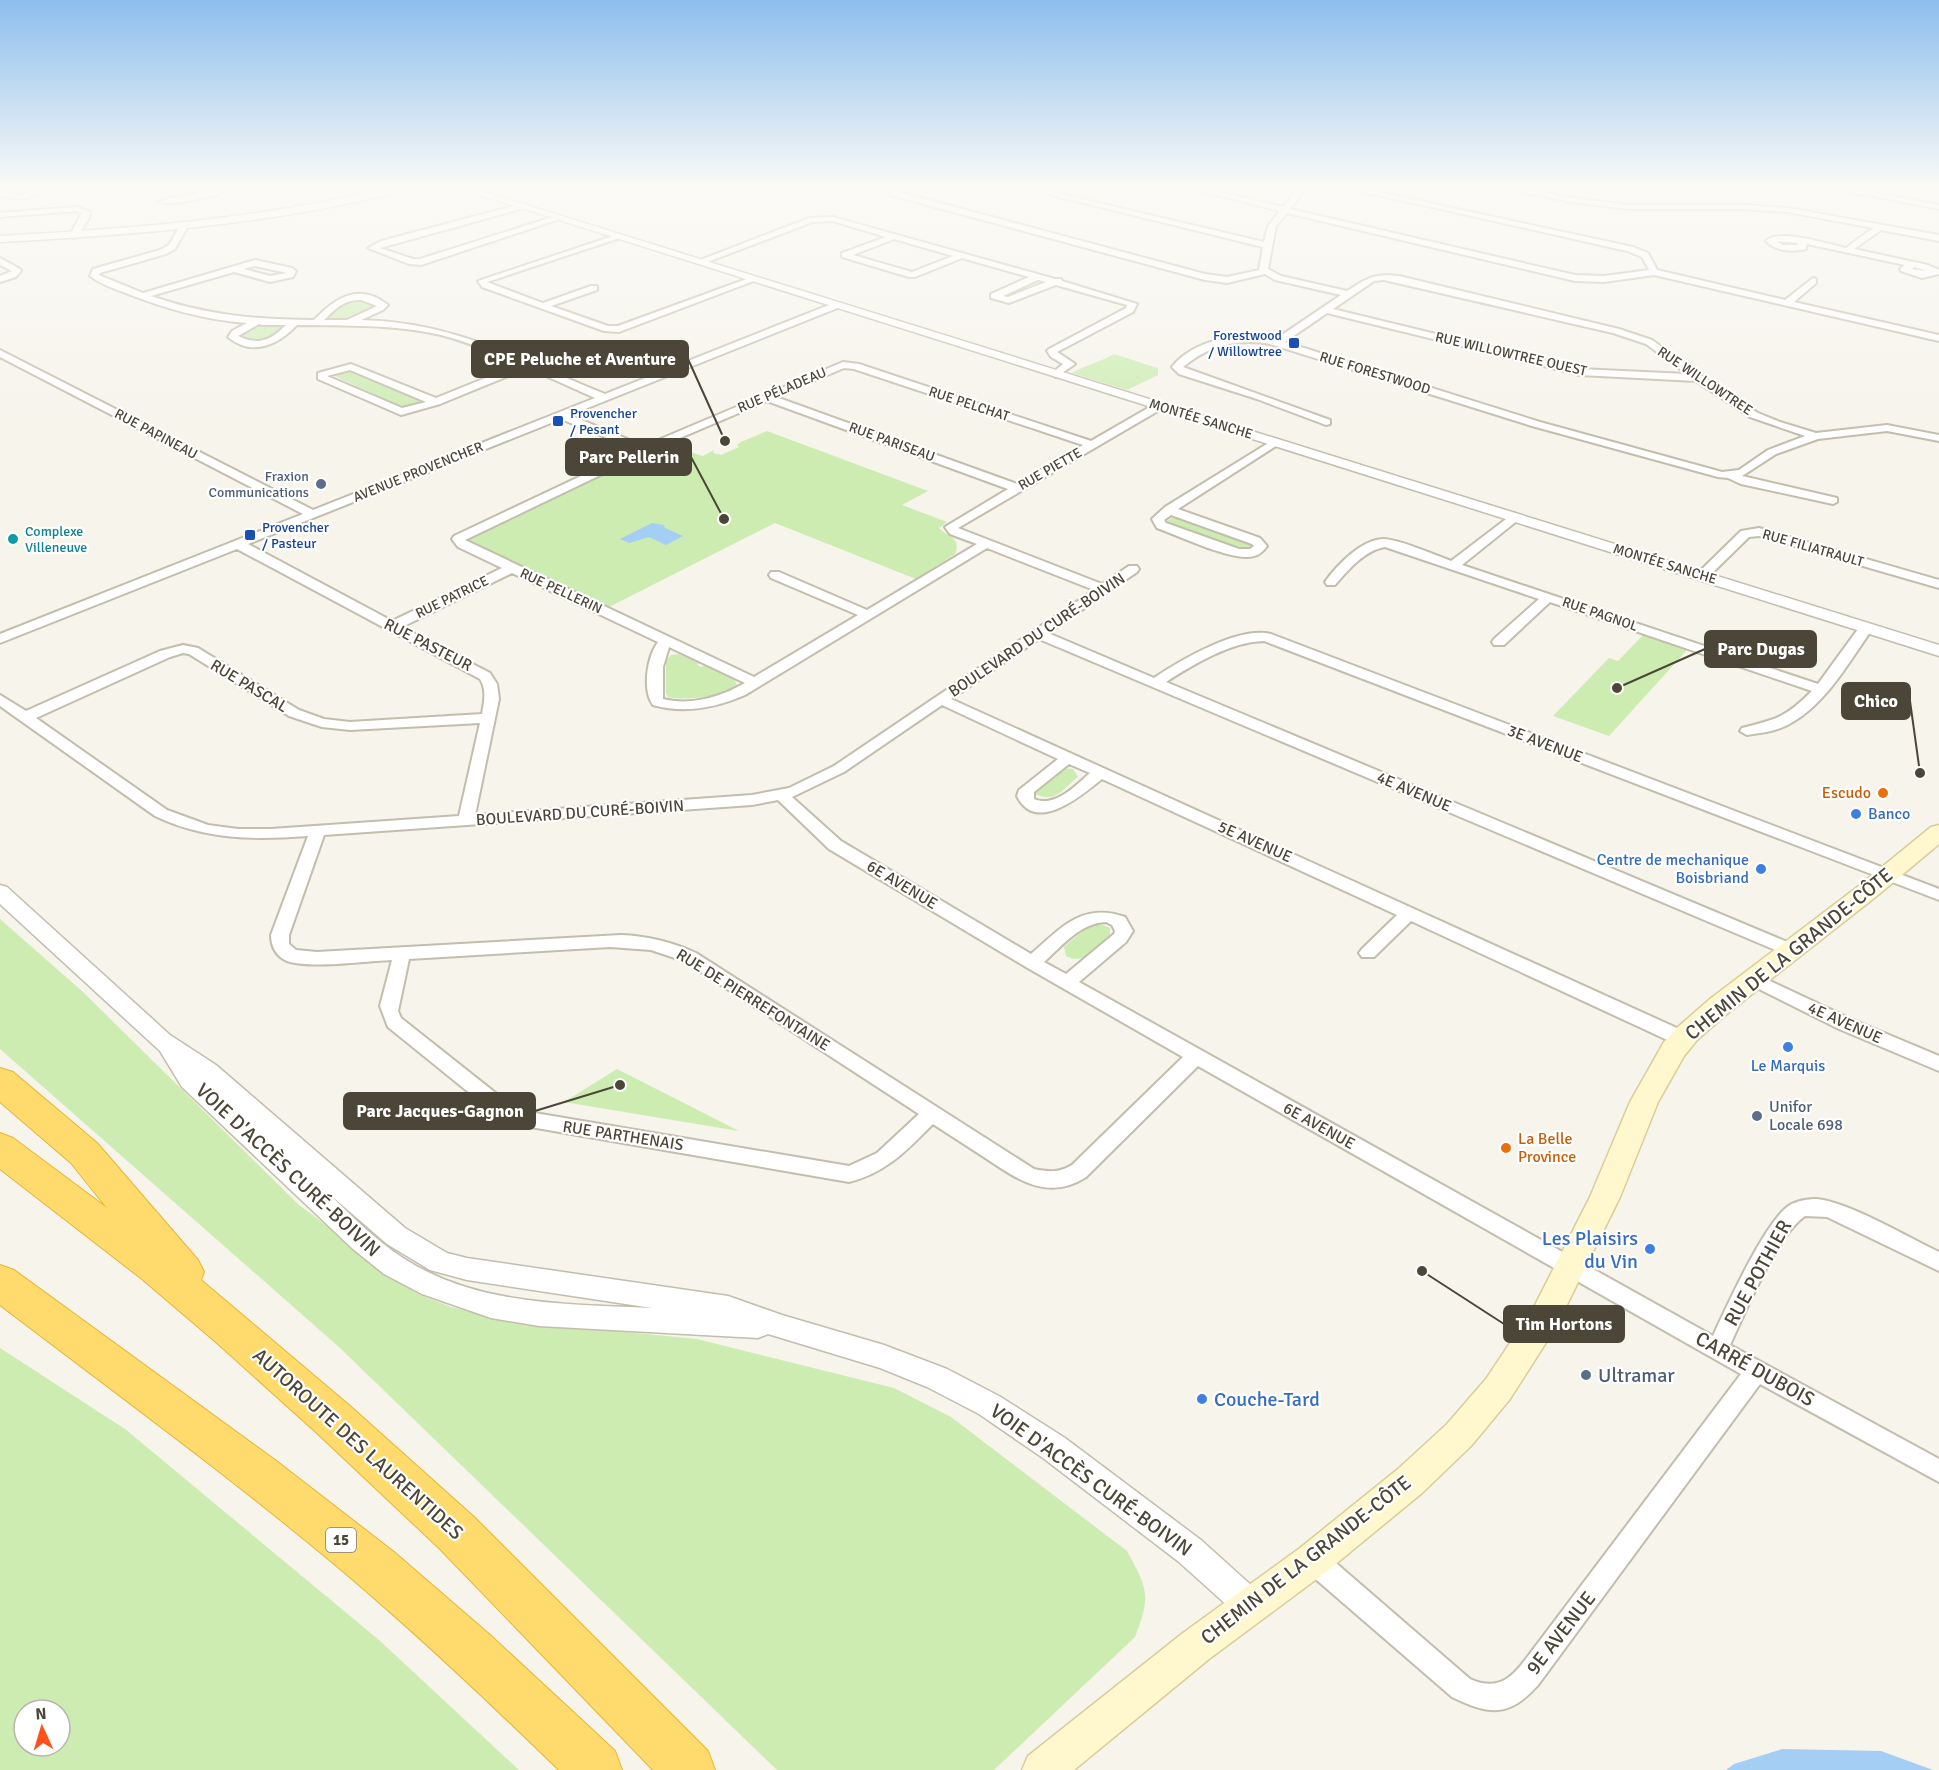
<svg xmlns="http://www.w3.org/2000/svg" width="1939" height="1770" viewBox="0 0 1939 1770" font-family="Signika,sans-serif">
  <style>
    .green { fill: #cdecb2; fill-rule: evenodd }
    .water { fill: #a5cef5 }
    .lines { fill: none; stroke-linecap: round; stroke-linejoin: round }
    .minor-casing { stroke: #c3bdad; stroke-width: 4 }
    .tertiary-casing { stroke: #c3bdad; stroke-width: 3 }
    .secondary-casing { stroke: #d9cd99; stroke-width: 3 }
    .motorway-casing { stroke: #e7b534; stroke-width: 2 }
    .minor { fill: #fff; fill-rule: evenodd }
    .tertiary { fill: #fff; fill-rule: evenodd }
    .secondary { fill: #fff7cd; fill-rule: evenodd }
    .motorway { fill: #ffdb6e; fill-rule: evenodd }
    .transit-dot { fill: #1a4fb4; stroke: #fff; stroke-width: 2 }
    .service-dot { fill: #5c6f8a; stroke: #fff; stroke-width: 2 }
    .culture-dot { fill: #0f9aa8; stroke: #fff; stroke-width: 2 }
    .food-dot { fill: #e8710a; stroke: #fff; stroke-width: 2 }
    .shop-dot { fill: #3f7fe0; stroke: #fff; stroke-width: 2 }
    .labels { text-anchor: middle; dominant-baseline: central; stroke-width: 4.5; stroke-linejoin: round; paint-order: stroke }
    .far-transit-label { font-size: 14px; fill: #164399; stroke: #fff; text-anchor: start }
    .far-street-label { font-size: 14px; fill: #4c4638; stroke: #fff }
    .far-service-label { font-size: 14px; fill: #4e5e75; stroke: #fff; text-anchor: end }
    .far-culture-label { font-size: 14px; fill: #0d838f; stroke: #fff; text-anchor: start }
    .shield { fill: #fff; stroke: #827e74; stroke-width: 1.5 }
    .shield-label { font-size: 15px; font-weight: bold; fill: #4c4638 }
    .street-label { font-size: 16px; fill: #4c4638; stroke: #fff }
    .food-label { font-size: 16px; fill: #c56008; stroke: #fff; text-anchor: end }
    .shop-label { font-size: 16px; fill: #366cbe; stroke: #fff; text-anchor: start }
    .service-label { font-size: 16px; fill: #4e5e75; stroke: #fff; text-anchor: start }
    .near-street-label { font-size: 20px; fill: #4c4638; stroke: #fff }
    .near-shop-label { font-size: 20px; fill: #366cbe; stroke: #fff; text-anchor: end }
    .near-service-label { font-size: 20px; fill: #4e5e75; stroke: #fff; text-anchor: start }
    .leader { fill: none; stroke: #4c4638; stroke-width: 2 }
    .callout-dot { fill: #4c4638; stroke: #fff; stroke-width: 2 }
    .callout { fill: #4c4638; stroke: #4c4638; stroke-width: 2 }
    .callout-label { font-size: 18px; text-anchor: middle; font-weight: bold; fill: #fff }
  </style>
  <rect width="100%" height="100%" fill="#f6f4eb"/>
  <path class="green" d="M357 299 375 307C362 315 343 323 329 318L343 302Z
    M264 325H279L282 328C265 344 261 344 240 335L257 326Z
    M1114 354 1158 368V375L1127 390 1072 373C1086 365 1100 362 1114 354Z
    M352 371 421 400V403L412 407H401L335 376 338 372Z
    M767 431 928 491 902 505 947 522 939 528C948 537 962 538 955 554L916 579 775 523 609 607 469 540 472 536 668 444 699 455 703 456 714 450 713 453 721 455 739 447 737 445 741 442Z
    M1172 518 1181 519 1248 542 1253 547 1241 549 1171 524 1167 521Z
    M1644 634 1688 649 1609 736 1553 716 1609 658 1618 661Z
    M671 655 679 654 700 663 697 665 701 667 704 665 734 679 737 685C726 697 684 701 668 697L666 693V661Z
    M1064 768 1073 769 1078 777C1058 793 1056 804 1030 792Z
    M0 919 83 992 299 1205 420 1295 451 1307 511 1321 697 1339 894 1388 951 1417 1127 1551C1148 1589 1151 1596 1135 1637L994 1770H777L340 1348 0 1049Z
    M1100 924 1110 928V936C1098 947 1084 966 1066 956L1064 947 1086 928Z
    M617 1069 739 1131 564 1102Z
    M0 1348 125 1429 379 1640 519 1770H0ZM24 1710H60V1746H24Z"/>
  <path class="water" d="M652 523 664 525 665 528 683 536 666 545 649 537 629 543 620 539Z
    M1782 1749 1881 1751 1933 1770H1726L1734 1764Z"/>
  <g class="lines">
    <g class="minor-casing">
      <path id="minor" d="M25 188H35L42 192 24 199 0 196V191L19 195 32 192Z
        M220 188H232C220 195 170 208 159 201Z
        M895 188H904L899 192 1205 274 1227 277 1259 270 1263 247 1023 188H1035L1264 242 1268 226 1280 211 1189 188H1201L1283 207 1298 188H1306L1290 209 1575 275 1604 276 1649 270 1642 257 1627 251 1347 188H1360L1633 247 1648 253 1657 270 1785 300 1813 278 1816 279V283L1794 302 1939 335V341L1654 275 1604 282 1575 281 1287 213 1276 226 1268 269 1281 276 1347 291C1367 278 1374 273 1399 276L1619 329 1652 340 1731 397 1758 413 1780 422 1816 433 1887 425 1939 435V441L1887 431 1818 439 1776 454 1742 476 1837 498V502L1833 504 1741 484 1728 478 1718 477 1532 426 1270 344C1238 338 1208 346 1183 367L1330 420V424L1326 425 1257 399 1179 374 1172 367C1194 339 1243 331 1276 339L1341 295 1275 280 1265 274 1227 283 1205 280 890 195V191ZM1384 280 1613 333 1646 344 1687 374 1580 369 1333 309 1374 281ZM1327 313 1580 375 1696 381 1750 417 1805 436 1768 450 1739 470 1722 472 1540 422 1285 342Z
        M1506 188H1520L1571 198 1629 205H1744L1788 208 1939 235V241L1881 230 1854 249 1928 265 1939 270V274L1922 278 1901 271 1900 269 1905 265 1807 244 1806 249C1792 252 1777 252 1766 241 1779 228 1828 244 1846 248L1873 228 1788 212 1744 209H1629L1571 202ZM1776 241 1798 243V245H1783ZM1914 267 1927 271 1912 269Z
        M1831 188H1846L1939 205V209Z
        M521 204H524V208L380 248 413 259H420L556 216 563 218 421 265 409 264 368 248 381 241Z
        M76 207 90 212 89 218 77 237 74 238 70 235 82 213 76 211 0 217V213Z
        M833 217 1055 279H1061L1062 281 1137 304 1133 312 1057 352 1075 364 1056 377 1051 374 1063 364 1051 357 1047 351 1049 349 1126 308 1127 305 1056 285 1009 303 991 298V294L1029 277 962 258 915 277H909L842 257V253L886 237 833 221 813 222 702 264 695 262 809 218ZM894 239 953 256 912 272 853 255ZM1038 280 1046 282 1008 297 1003 296Z
        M181 224 188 226 175 249 166 254 100 273 99 275 143 293 255 260 292 268 296 271 293 277 270 282 234 272 151 296C205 315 258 320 314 320 335 298 359 282 388 305L383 310 361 320C455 322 520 360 605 394L834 303H840V307L570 415 644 446 843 362 859 364 1091 441 1155 404H1163V408L958 528 1102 584 1129 566H1137L1139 569 1137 572 1048 633 1154 678C1181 660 1238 626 1271 634L1939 889V900L1264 641C1230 642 1194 664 1166 682L1797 946 1800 950 1797 954H1785L1039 639 951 699 1690 1034 1692 1039 1690 1044 1683 1046 1676 1044 1411 921 1374 957H1362L1359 953 1362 949 1397 915 1102 779C1082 795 1036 835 1017 796L1019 790 1058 759 942 705 844 772 792 797 841 841 1031 954C1061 928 1082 902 1125 917L1133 931 1126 942 1079 982 1713 1336C1726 1308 1766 1219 1790 1205 1797 1201 1808 1199 1816 1199 1847 1201 1909 1238 1939 1252V1271L1827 1217 1805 1216C1777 1235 1745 1313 1730 1345L1939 1459V1482L1760 1384 1538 1685C1509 1718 1489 1715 1452 1697L1304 1569 1301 1560 1304 1551 1313 1548 1322 1551 1470 1679C1506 1695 1518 1668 1538 1643L1741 1374 1198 1066 1086 1177C1047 1202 1017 1179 984 1157 967 1146 950 1135 933 1124 907 1150 886 1173 849 1182L519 1125 498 1116 388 1027 380 1006 392 960C366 961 310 969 287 961 276 956 271 946 271 935L308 836C254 840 205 840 155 816L0 706V695L26 711 160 651 183 645 198 648 299 710 324 719 350 722 482 714C484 702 487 690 480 679L237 549 0 643V634L303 514 0 357V350L313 510 595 398 528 368 440 404 401 415 318 379V373L351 364 436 398 520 364C494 353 468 342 441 335 394 324 345 326 297 325 278 345 252 357 228 337L232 331 247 323C204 320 163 308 123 292 112 288 99 283 90 276L93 269 160 250 169 245ZM255 266 287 273 270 276 244 269ZM361 300 377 306 347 320H324C335 309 345 299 361 300ZM259 324 262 325H286C271 340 259 346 238 336ZM844 368 854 369 1083 445 1017 484 776 397ZM350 370 426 402 402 408 327 376ZM767 401 1008 489 945 527 950 534 977 544 867 610 779 572H771L769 575 771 578 858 615 754 677 465 540 661 446ZM561 419 636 450 454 536 452 539 458 547 502 568 392 621 248 544ZM987 548 1094 590 834 766 789 788 752 795 475 815 499 699 497 684 490 673 402 627 512 573 658 642C647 657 642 690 653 705 685 714 715 708 745 695ZM669 647 745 683C721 697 690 706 663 699V667ZM183 653 189 654 289 716 322 727 350 730 480 723 459 816 271 829H238L208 825 167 810 36 718 170 657ZM1069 764 1090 773C1075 786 1055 808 1034 799V792ZM778 800 829 849 1026 967 1183 1057 1072 1165C1059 1173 1048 1172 1034 1169L696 953C672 942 647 936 621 935L317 952 296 950 289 944V935L324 835 752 805ZM1106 922 1112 925 1115 931 1114 934 1066 974 1044 962C1062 946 1080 923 1106 922ZM610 947 651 950 684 961 919 1114 877 1153 849 1166 523 1111 512 1106 401 1018 398 1011 409 959Z
        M616 235 623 237 487 282 543 303 591 286H597V290L551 306 608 326H618L752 277 759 279 619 332 604 331 482 287 478 281Z
        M0 258 20 269 21 271 16 277 0 282V276L12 271 0 265Z
        M1275 439 1279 440V444L1178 509 1260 538 1267 546C1262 553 1257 557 1247 557 1226 558 1179 536 1157 528L1152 519 1165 507ZM1171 515 1252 544 1254 546 1250 549H1239L1166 523 1164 520Z
        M1514 513 1520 517 1518 520 1462 565 1818 684 1861 625H1871L1873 628C1850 660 1827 703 1791 723 1778 731 1762 733 1747 735L1740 731 1742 728C1777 719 1785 718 1812 691L1550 602 1504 645H1494L1492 642 1494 639 1539 599 1385 547C1365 550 1348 570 1335 585H1327L1325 582C1337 565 1362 539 1384 539 1401 540 1435 555 1451 561Z
        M1759 528 1939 580V588L1759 536 1749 537 1706 579H1698L1696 576 1698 573 1741 531Z
        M1753 973 1851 1019 1939 1056V1071L1839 1029 1747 983 1744 979 1747 975Z"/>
    </g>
    <g class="tertiary-casing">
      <path id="tertiary" d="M387 188H402C390 197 353 202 336 206 225 228 113 236 0 242V236C130 229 260 219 387 188Z
        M458 188H472L1939 645V656Z
        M0 885 7 887 170 1035 216 1065 405 1228 447 1253 467 1258 728 1296 782 1315 884 1345 947 1369 999 1396 1065 1438 1201 1540 1262 1595 1267 1606 1262 1617 1251 1622 1240 1617 1179 1562 1043 1458 979 1414 927 1387 880 1368 768 1334 758 1338 539 1326 491 1318 422 1294 384 1274 353 1249 182 1087 160 1051 0 904ZM327 1192 387 1244 430 1270 467 1280 652 1308C567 1304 477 1306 403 1258 375 1240 351 1215 327 1192Z"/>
    </g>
    <g class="secondary-casing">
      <path id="secondary" d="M1939 825V844L1878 895 1728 1013 1697 1040 1684 1056 1658 1102 1620 1197 1556 1327 1510 1399 1471 1446 1422 1493 1326 1572 1209 1659 1074 1770H1022L1028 1756 1183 1633 1300 1548 1398 1469 1447 1424 1486 1379 1534 1307 1590 1197 1630 1102 1664 1042 1679 1026 1710 999 1860 885 1931 827Z"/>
    </g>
    <g class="motorway-casing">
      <path id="motorway" d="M0 1068 13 1072 97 1143 198 1260 204 1272 201 1280 350 1406 474 1517 708 1751 715 1770H653L440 1549 318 1434 217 1343 142 1279 0 1169V1133L13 1138 107 1208 71 1163 0 1102Z
        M0 1265 14 1270 275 1460 394 1552 490 1635 584 1722 615 1751 622 1770H559C484 1697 408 1625 327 1558 221 1470 110 1389 0 1305Z"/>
    </g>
    <use href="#minor" class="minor"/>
    <use href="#tertiary" class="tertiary"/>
    <use href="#secondary" class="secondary"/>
    <use href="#motorway" class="motorway"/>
  </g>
  <linearGradient id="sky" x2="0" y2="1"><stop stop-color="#8dbeed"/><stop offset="0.43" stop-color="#fbfaf6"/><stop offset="1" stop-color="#fbfaf6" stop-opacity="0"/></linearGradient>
  <rect width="1939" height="435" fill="url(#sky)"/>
  <g class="transit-dot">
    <rect x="1288" y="337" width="12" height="12" rx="3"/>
    <rect x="552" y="415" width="12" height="12" rx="3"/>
    <rect x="244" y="529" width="12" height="12" rx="3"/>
  </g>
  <g class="service-dot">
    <circle cx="321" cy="484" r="6"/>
    <circle cx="1757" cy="1116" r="6"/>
    <circle cx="1586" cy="1375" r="6"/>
  </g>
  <circle class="culture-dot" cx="13" cy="539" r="6"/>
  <g class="food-dot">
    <circle cx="1883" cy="793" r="6"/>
    <circle cx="1506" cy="1148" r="6"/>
  </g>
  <g class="shop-dot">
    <circle cx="1856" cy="814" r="6"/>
    <circle cx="1761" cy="869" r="6"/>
    <circle cx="1788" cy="1047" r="6"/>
    <circle cx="1650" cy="1249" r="6"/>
    <circle cx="1202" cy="1399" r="6"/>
  </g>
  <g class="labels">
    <g class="far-transit-label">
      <text x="1282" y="335" text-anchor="end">Forestwood<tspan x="1282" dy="16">/ Willowtree</tspan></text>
      <text x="570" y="413">Provencher<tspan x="570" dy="16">/ Pesant</tspan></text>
      <text x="262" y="527">Provencher<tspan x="262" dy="16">/ Pasteur</tspan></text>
    </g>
    <g class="far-street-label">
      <text transform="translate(1511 354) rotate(13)">RUE WILLOWTREE OUEST</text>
      <text transform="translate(1375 373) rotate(17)">RUE FORESTWOOD</text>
      <text transform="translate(1705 381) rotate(34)">RUE WILLOWTREE</text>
      <text transform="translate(782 390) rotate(-23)">RUE PÉLADEAU</text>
      <text transform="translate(969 404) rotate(18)">RUE PELCHAT</text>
      <text transform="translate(1201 419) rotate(17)">MONTÉE SANCHE</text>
      <text transform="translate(156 434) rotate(28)">RUE PAPINEAU</text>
      <text transform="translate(892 442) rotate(20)">RUE PARISEAU</text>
      <text transform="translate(1050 469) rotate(-30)">RUE PIETTE</text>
      <text transform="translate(418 472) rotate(-22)">AVENUE PROVENCHER</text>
      <text transform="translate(1813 548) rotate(16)">RUE FILIATRAULT</text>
      <text transform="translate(1665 564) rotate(17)">MONTÉE SANCHE</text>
      <text transform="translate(561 591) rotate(25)">RUE PELLERIN</text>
      <text transform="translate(452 597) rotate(-26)">RUE PATRICE</text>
      <text transform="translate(1600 614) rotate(19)">RUE PAGNOL</text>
    </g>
    <g class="far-service-label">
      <text x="309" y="476">Fraxion<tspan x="309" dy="16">Communications</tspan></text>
    </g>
    <g class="far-culture-label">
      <text x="25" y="531">Complexe<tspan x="25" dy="16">Villeneuve</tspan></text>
    </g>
    <rect class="shield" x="326" y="1528" width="30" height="24" rx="4.5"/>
    <g class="shield-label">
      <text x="341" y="1540">15</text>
    </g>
    <g class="street-label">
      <text transform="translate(1037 635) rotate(-34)">BOULEVARD DU CURÉ-BOIVIN</text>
      <text transform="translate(428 645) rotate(27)">RUE PASTEUR</text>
      <text transform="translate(249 686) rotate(31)">RUE PASCAL</text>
      <text transform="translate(1545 744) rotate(21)">3E AVENUE</text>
      <text transform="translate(1414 792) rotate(23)">4E AVENUE</text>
      <text transform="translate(580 813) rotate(-4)">BOULEVARD DU CURÉ-BOIVIN</text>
      <text transform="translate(1255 842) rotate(24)">5E AVENUE</text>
      <text transform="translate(902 885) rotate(31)">6E AVENUE</text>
      <text transform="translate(753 1000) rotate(32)">RUE DE PIERREFONTAINE</text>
      <text transform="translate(1845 1023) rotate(24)">4E AVENUE</text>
      <text transform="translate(1319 1126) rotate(29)">6E AVENUE</text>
      <text transform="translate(623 1136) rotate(9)">RUE PARTHENAIS</text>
    </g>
    <g class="food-label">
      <text x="1871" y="793">Escudo</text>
      <text x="1518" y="1139" text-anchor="start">La Belle<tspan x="1518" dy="18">Province</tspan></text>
    </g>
    <g class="shop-label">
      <text x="1868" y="814">Banco</text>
      <text x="1749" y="860" text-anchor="end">Centre de mechanique<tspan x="1749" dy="18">Boisbriand</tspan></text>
      <text x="1788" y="1066" text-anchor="middle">Le Marquis</text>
    </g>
    <g class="service-label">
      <text x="1769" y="1107">Unifor<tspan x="1769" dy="18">Locale 698</tspan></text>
    </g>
    <g class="near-street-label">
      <text transform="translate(1789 954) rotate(-39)">CHEMIN DE LA GRANDE-CÔTE</text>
      <text transform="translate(288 1170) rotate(43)">VOIE D'ACCÈS CURÉ-BOIVIN</text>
      <text transform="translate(1758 1273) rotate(-61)">RUE POTHIER</text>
      <text transform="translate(1755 1369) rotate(29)">CARRÉ DUBOIS</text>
      <text transform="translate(358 1444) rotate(42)">AUTOROUTE DES LAURENTIDES</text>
      <text transform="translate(1091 1480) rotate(36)">VOIE D'ACCÈS CURÉ-BOIVIN</text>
      <text transform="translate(1306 1560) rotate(-38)">CHEMIN DE LA GRANDE-CÔTE</text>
      <text transform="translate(1561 1633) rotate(-52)">9E AVENUE</text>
    </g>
    <g class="near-shop-label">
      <text x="1638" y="1238">Les Plaisirs<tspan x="1638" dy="23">du Vin</tspan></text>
      <text x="1214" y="1399" text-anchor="start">Couche-Tard</text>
    </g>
    <g class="near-service-label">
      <text x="1598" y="1375">Ultramar</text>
    </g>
  </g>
  <path class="leader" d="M725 441L688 359M724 519L691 457M1617 688L1705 649M1920 773L1910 701M620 1085L535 1111M1422 1271L1504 1324"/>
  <g class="callout-dot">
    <circle cx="725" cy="441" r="6"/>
    <circle cx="724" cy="519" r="6"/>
    <circle cx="1617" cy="688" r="6"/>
    <circle cx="1920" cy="773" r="6"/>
    <circle cx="620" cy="1085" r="6"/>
    <circle cx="1422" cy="1271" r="6"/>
  </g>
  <g class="callout">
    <rect x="472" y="341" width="216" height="36" rx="6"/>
    <rect x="566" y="439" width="125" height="36" rx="6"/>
    <rect x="1705" y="631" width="111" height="36" rx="6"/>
    <rect x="1842" y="683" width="68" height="36" rx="6"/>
    <rect x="344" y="1093" width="191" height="36" rx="6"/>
    <rect x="1504" y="1306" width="120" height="36" rx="6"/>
  </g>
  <g class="callout-label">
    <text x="580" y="365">CPE Peluche et Aventure</text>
    <text x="629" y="463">Parc Pellerin</text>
    <text x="1761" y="655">Parc Dugas</text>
    <text x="1876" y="707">Chico</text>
    <text x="440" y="1117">Parc Jacques-Gagnon</text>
    <text x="1564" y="1330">Tim Hortons</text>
  </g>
  <g transform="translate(42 1728) rotate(356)"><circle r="28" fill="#ffffff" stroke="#b7b5af" stroke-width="1.5"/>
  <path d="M0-4.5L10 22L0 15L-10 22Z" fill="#ff501a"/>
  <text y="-9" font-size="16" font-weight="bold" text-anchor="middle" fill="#4c4638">N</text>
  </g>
</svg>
